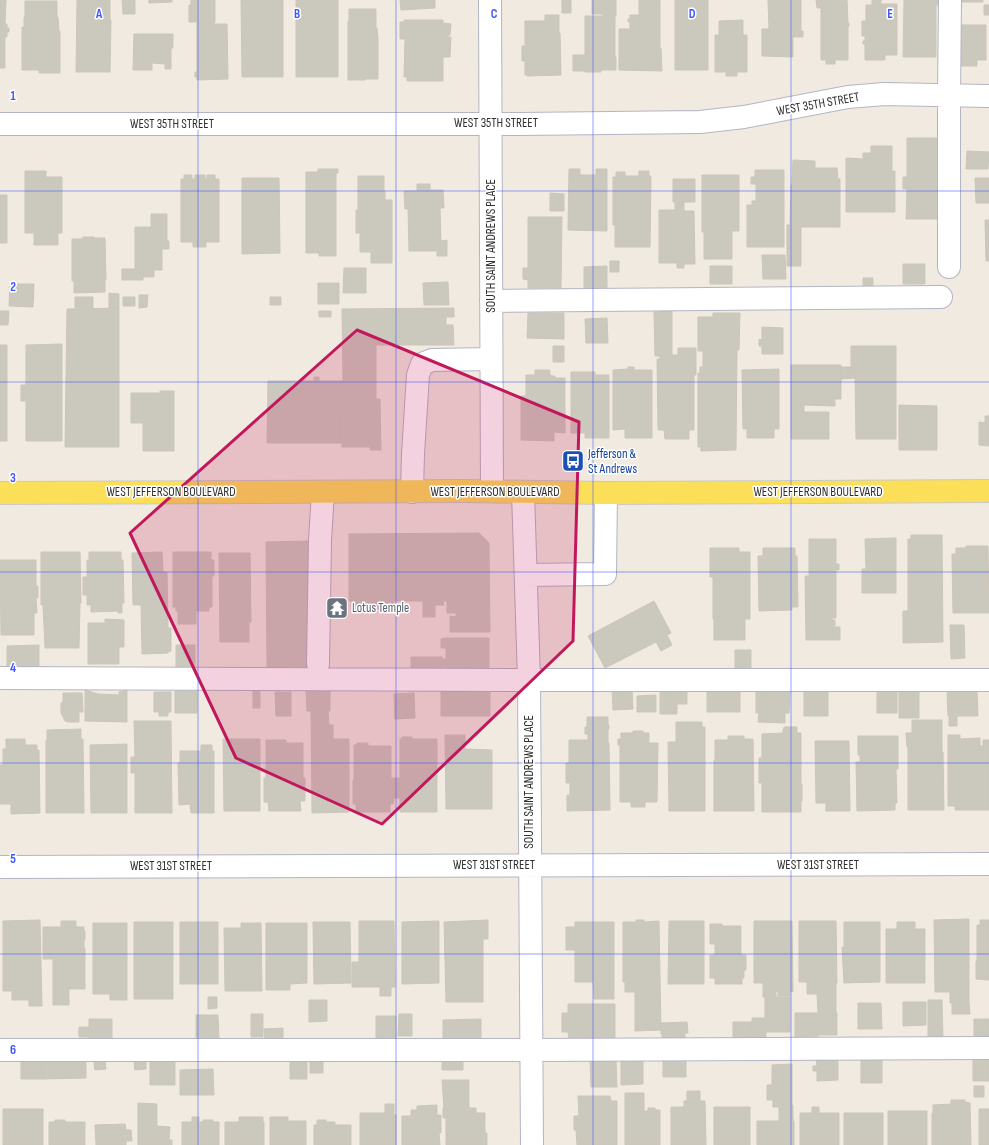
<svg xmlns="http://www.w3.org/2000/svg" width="989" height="1145" viewBox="0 0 989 1145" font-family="'Sofia Sans Condensed',sans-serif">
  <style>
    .building { fill: #cbc8be; stroke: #ccc6b9 }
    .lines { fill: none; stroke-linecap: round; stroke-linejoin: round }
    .minor-casing { stroke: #b4b5c2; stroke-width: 24 }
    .major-casing { stroke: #c9c9c9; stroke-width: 24 }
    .minor { stroke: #fff; stroke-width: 22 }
    .major { stroke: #fbdf59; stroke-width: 22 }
    .marked { fill: #c2185b; fill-opacity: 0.2; stroke: #c2185b; stroke-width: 3; stroke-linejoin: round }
    .grid { fill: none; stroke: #3d56ff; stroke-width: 1; stroke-opacity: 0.55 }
    .labels { text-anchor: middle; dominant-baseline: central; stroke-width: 3; stroke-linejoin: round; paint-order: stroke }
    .street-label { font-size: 13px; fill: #2e2e2e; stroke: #fff }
    .transit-label { font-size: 13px; fill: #164399; stroke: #fff; text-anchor: start }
    .worship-label { font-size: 13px; fill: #5b616d; stroke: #fff; text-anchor: start }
    .grid-label { font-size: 13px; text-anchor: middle; font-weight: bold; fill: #3d56ff; stroke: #fff; stroke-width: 3; stroke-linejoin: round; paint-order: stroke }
  </style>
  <rect width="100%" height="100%" fill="#f0eae0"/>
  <path class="building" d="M0 0H6L5 24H7V28H9V32H7V37H5V68H0Z
    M77 0H110V20H111L110 72H76Z
    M122 0H135V14H123Z
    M149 0H172V2L149 3Z
    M191 0H215V22H214V24H227L228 79 197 80V77H195V72H197V22H189V5H191Z
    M241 0H283V77H242Z
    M296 0H338V77H296Z
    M400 0H435V8L401 10Z
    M562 0H571V13H562Z
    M592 0H616V16H615V57H616V70H601V72H585V71H573V55H585V16H603V14H592Z
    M639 0H660V48H661L662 71 619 70V29H630V22H628V19H630V15H639Z
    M675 0H708V70H675Z
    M768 0H801V31H803V37H793V57L762 56V29H769Z
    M816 0H847L848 23H849V26H848V60H835V64H826V60H821V8H817Z
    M872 0H881V4H897V55H885V60H865V44H863V41H865V36H862V21H866V5H872Z
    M904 0H942V5H936V57H903Z
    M960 0H983V2H960Z
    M25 1H57V17H58L59 31H60V73H39V70H22V27H24V17H25Z
    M984 5H989V15H984Z
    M349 9H376V28H377L378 39V79H365V80H348V21H349Z
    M545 15H559V33H560L561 75 527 76V75H525V61H522V46H525V21H545Z
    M404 20H443V23L451 24 450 35H448V37H451L450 57H443V81H407V77H404L405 39H400V22H404Z
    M743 20V35H747V72H737V76H726V72H715V35H719V21Z
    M958 25H986V60H977V66H959Z
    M134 34H173V48H171V69H165V64L152 63V70H133Z
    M907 138H942L941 219H906L907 189H903V177H907Z
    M871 146H892V171H895V212H846V158L863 159V153H871Z
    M967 151 989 152 988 169H966Z
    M793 160 815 161V168H837L838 179H840V227H801V266H787V225H790L791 185H792Z
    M318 169H338V173H336V256H319V253H306V172H318Z
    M569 169H580V175H596V169H607V231L568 230Z
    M755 170H784V247H747V205H752V201H756V184H751V177H755Z
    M25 171H46V177H62V233H58V245H34V233H25Z
    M639 171H649V176H651L650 247H615V225H613V177H616V172H625V176H639Z
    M184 175H192V179H195V175H205V179H207V175H215V179H219V242H206V247H193V242H181V179H184Z
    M702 175H739V231H732V259H704V232H702Z
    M358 176H384V191H385V200H392V263H371V252H360V233H356V210H358Z
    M242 178H279L280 253 242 254Z
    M975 178H989V203H976Z
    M673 179H695V202H684V211H694L695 264H684V268H677V263H659V210H675V202H673Z
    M417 184H430V190H443L444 208H440L441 241 447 240V256H437V251H409L408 209H405L404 191H417Z
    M550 193 564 194V211H550Z
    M0 195H7V243H0Z
    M151 214H167V241H169V249H162V270H154V277H143V280H122V269H135V227H151Z
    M528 217H562L561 288H528V280L523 279V268H528Z
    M985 220H989V261H986Z
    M83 237H94V238H105L106 280H105V292L74 293V281H72V239H83Z
    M762 255H785L786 279H763Z
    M610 261H619V272H610Z
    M903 264H925V284H903Z
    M607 266V288H584V267Z
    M710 266H732V284H710Z
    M344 268H366V293H343Z
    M863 278H873V286L863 287Z
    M448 282 449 305H424L423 283Z
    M318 283H339V304H318Z
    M10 284H34L33 307 9 306Z
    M109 293 119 294V308H109Z
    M139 295H148L147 307 139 308Z
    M75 297H93V308H75Z
    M123 297H135V306H123Z
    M270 297H281V305H270Z
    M119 308V447H65L67 309Z
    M454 308V317H446V325H453L454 345H376V399H380L381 450H370V447H342V443H340L341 381H343L342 309Z
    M0 311H9L8 325H0Z
    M319 311H331V317H319Z
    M672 311V355H678V348H696V375H694V430H689V439H665L664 430H658L657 359H660V356H655L654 312Z
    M528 313H564V339L527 338Z
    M713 313H740L739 350H737L736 450 701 451V447H698V373H700V367H703V351H698V317H713Z
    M607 318 608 343H586L585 319Z
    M762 327 783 328V354H762V346H759V339L762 340Z
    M62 344V441H26V401H21V385H26V345Z
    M0 345H7V441H0Z
    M553 346H564V362H553Z
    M851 346H896V439H856L855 373H851Z
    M791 365H841V399H835V406L804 405V412H829V439H791Z
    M628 367H634V370H652V438H625V429L613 430V370L628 369Z
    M841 367H851V373H855V378L841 379Z
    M779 369V429H774V438H747V429H743L742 370Z
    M535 370H550V375H551V376H555V378H565V433L554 432V441L521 440V396H526V375H535Z
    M571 372H595V375H609V438H585V433H571Z
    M314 377H319V381H341L340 443H267L268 381H314Z
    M160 391H174V451H143V423H131V393H160Z
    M899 405 937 406V450H899Z
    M985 416H989V446L979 445V422L985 423Z
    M479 533 489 543 490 632H450V616L456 617V613H447V601H443L444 605H435V617H423V601H394V609H378V606H365V608L351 609V601H349V534Z
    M911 535H942L943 642 903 643V611H908V539H911Z
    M896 538V593H862V569H866L865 539Z
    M809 539H836V564H839V570H836V618H832V620H835V626H832V627H840V640H806L805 576H809Z
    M308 541 309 667H267L266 542Z
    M966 546H988L989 613H953L952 554H956V548H966Z
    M710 548H739V552H750V619H745V640H714V619H713V577H710Z
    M763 548H795V556H797L798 607H792V610L759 611 758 556H763Z
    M41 552H80L81 603H80L79 648H45L43 605H41Z
    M89 552H121V560H123L124 603H122V613H118V611L91 612V605H87V595H83V577H87V560H89Z
    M162 552 163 572H167L168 628H171V651L168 652V653L142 654 141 605H133L132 553Z
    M173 552H211V560H214V576H212V607H209V611H196V624H178V611H176V607H173Z
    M219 553H250L251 622H249V642H220Z
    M0 560H36V586H38V598H36L37 613H34V635H1Z
    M654 601 671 633 667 635 672 645 661 651 656 642 605 668 588 636Z
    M105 619 124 620V647H119V664H88V623H105Z
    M950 625H964L965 658 951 659Z
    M445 638H489V668L445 669V667H442V674H411V657H442V659H446V648H441V639Z
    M39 645V669H7V646Z
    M176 645H195V669H176Z
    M735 650H751V671H735Z
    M877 687 897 688V713H877Z
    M707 688H740V712H707Z
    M948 688H965V692H977L978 716H957V726H949V716H948L947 693H948Z
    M632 689 633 709 613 710 612 690Z
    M756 689 790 690 789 713H785V723L758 722 759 713H756Z
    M899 689H919V718H899Z
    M85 690 98 694 119 695V692L127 690V722L85 721Z
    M330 690V711H328L329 725H333V739H349V812L312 813 311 711H307L306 691Z
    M660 690H687V704H677V714H660Z
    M175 691H197V713H175Z
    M253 691H260V708H253Z
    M441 691H467V692H490V716H441Z
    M828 691V716H804V692Z
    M154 692H171V712H168V716H159V712H154Z
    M275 692H291V716H276Z
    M63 693H82L83 712H79V722H68L65 721 61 713V703L63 702Z
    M414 693 415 718 395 719 394 694Z
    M656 695V712H637V696Z
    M587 717H608V725H609V729H608V743H609L610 810 567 811V795H570V783H566V763H569V740H588V734H585V727H587Z
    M912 720H942V752H943L944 810H908V747H907L906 733H912Z
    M134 721H171L172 813H135V773H131V757H135Z
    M676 722H702V727H705V811H669L668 742H676Z
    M784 727H797V733H801V784H802V801H801V812H762V783H759V758H762V734L783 733V729H784Z
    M81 729V739H83L84 813H46V740H47V730Z
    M633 731H643V733H649V743H658L657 802H645V807H631V802H620V745H618V739H621V733H633Z
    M445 735H465V749L492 750V809H446Z
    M948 735H960V739L980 738V746H983V740H989V810H955V806H948Z
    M728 736H744V739H753L754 811H714V760H715V740H728Z
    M858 736H898V769H896L897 803H895V810L857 811 856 762H860V755H858Z
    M402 737H412V739H437V812H400V798H394V778H400V739H402Z
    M6 739H25V745H37V750H39L40 813 11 814V804H0V765H3V749H6Z
    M223 739H260V811H224Z
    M266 740H286V743H303V778H305V801H300L301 811H269L268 802H264V778H266Z
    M815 741H849L850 811H826V803H816Z
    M357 743H368V746H391V778H394V798L393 804H390V812H356V804H353V780L354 779V745H357Z
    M127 744V813H91L90 745Z
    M201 745H212V751H214V813H191L190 804 179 805 178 763H180V751H201Z
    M969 919V1003L970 1014H952V1003H950V992H935L934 920Z
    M40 920 42 1006H29V1000H12V991H3V921Z
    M488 920V939H483V1002H446L444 922Z
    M636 920H644V922L659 921 661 1030 635 1031V992H625V982H623V922H636Z
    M980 920H989V980L976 979V961H977V925H980Z
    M61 921H76V927H84V931H85V940H84V948H85V989H69V1005H53V959H43V927H61Z
    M359 921H394L395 987H391V996H380V987H352V962H359Z
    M439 921V983L402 984V922Z
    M669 921H704V984H668Z
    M754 921H792L793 992 790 991V996H778V991H776V997H790V1032H766V1039L750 1041V1022H752V1018H765V997H763V983H754Z
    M799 921H836L837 983H836V1013H837V1035H818V1038H795V1013H818L817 994H807V982H799Z
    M134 922H173V999H134Z
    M180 922H218V984H180Z
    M313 922H350L351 983 314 984Z
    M575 922H614V999H594L593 982H575V950H566V927H575Z
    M844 922H880V982L844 983 842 947H844Z
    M897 922H915V929H925V983H886V929H897Z
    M93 923H127V1000H110V994H93Z
    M241 923H261L262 991H225L224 928H241Z
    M266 923H307V983L290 984V990H266Z
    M710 924H722V926H741V955H746V970H744V978H742V984H715V978H710V955H715V944H710Z
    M208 997H217V1008L208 1009Z
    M309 1000H327V1021L309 1022Z
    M928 1000H942L943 1037H928Z
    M903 1002H926V1025L903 1026Z
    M858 1003H881L882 1029H858Z
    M568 1004H615V1040H569L568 1032H562V1013H568Z
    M251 1014H263V1037H251Z
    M399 1014H412V1036H398Z
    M196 1015H218L219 1039H196Z
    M376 1016H396V1038H376Z
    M89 1019H112V1042H89V1037H79V1027H89Z
    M481 1019V1041H443V1020Z
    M974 1019H989V1039H974Z
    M687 1022 688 1033H685V1041H662V1034H661V1023Z
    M733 1022H750V1041H733Z
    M283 1028V1041H265L264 1029Z
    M973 1054H989V1081H973Z
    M838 1055V1080L817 1081V1071H813V1066H817L816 1056Z
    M21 1056H42L43 1079H21Z
    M42 1056 86 1061V1078L43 1079Z
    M310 1056H323V1073H310Z
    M442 1056H463V1070H442Z
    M663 1056H686V1077H663Z
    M290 1058H307V1079H290Z
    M146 1059V1069L135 1070 134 1060Z
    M150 1060H175V1085H150Z
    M590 1060H616L617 1087H591Z
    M621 1060H643V1084L621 1085Z
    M861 1060H882V1083H861Z
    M105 1061 106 1069 95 1070 94 1062Z
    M792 1064V1105H793V1121H794V1145H757V1121H779V1107H773V1100H767V1085H772V1065Z
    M213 1069 214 1095H180V1070Z
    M442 1080H469V1108H476V1113H485V1133H487V1145H446V1118H443V1108H444Z
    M974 1086H984V1097H974Z
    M687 1091H700V1101H705L706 1145H671V1107H684V1101H687Z
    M625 1093H644V1111H648V1108H655V1110H660V1145H625Z
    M578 1096H610L611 1101H617V1145H577L576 1130H574V1116H579Z
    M951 1100H965V1102L970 1103 971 1145H932V1113H933V1105L951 1104Z
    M138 1103 157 1104V1126L170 1127 169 1140H172V1145H138Z
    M385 1104H394V1115H396V1145H360V1113H385Z
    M437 1105V1115H441V1133H439L440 1145H402V1116H411V1110H417V1106Z
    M714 1107H750V1145H714Z
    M812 1107H819V1113H839V1145H800V1113H812Z
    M3 1109H43V1145H3Z
    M979 1109H989V1145H979Z
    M888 1111H927V1145H888Z
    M844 1113H883V1145H844Z
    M192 1117H199V1122H203V1120H213V1122H219V1145H182V1122H192Z
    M239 1117H263V1122H264V1145H225V1122H239Z
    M270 1117H288V1121H306V1145H270Z
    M55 1120H65V1122H85V1145H49V1122H55Z
    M317 1120H326V1122H335V1125H351V1145H314V1125H317Z
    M125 1124 126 1130H131L132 1141H126V1145H96L95 1125Z"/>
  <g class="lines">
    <g class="minor-casing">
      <path id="minor" d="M490 0 492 491
        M0 124H520L700 122 744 117 848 97 884 94 989 96
        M949 267V95L950 0
        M491 301 941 297
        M412 492 413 454 418 375 422 364 432 360 491 359
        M523 492 529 680 532 1145
        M526 575 605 574 606 493
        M318 664 320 540 323 492
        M0 678 529 680H989
        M0 867 989 864
        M0 1050H532L989 1048"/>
    </g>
    <g class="major-casing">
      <path id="major" d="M0 493 464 491 606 493 989 491"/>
    </g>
    <use href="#minor" class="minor"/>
    <use href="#major" class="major"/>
  </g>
  <path class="marked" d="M357 330 579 422 573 641 382 824 236 758 130 533Z"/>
  <path class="grid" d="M198 0V1145M396 0V1145M593 0V1145M791 0V1145M0 191H989M0 382H989M0 572H989M0 763H989M0 954H989"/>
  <defs>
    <g id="bus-square" transform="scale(1.15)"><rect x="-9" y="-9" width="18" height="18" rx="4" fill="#1a4fb4" stroke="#fff"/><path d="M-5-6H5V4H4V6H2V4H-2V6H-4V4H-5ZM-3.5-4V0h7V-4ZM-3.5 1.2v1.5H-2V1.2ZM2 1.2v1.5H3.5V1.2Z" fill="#fff"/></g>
    <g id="temple-square" transform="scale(1.15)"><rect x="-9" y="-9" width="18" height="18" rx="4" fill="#6b7280" stroke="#fff"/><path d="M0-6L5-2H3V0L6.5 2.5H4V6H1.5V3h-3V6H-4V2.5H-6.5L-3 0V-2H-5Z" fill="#fff"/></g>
  </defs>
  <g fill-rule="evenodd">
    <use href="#bus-square" x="573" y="461"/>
    <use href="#temple-square" x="337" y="608"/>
  </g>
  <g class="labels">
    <g class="street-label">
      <text transform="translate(818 104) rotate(-10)">WEST 35TH STREET</text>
      <text x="496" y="123">WEST 35TH STREET</text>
      <text x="172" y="124">WEST 35TH STREET</text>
      <text transform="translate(491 246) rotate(-90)">SOUTH SAINT ANDREWS PLACE</text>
      <text x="171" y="492">WEST JEFFERSON BOULEVARD</text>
      <text x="495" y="492">WEST JEFFERSON BOULEVARD</text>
      <text x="818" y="492">WEST JEFFERSON BOULEVARD</text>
      <text transform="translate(529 782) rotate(-90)">SOUTH SAINT ANDREWS PLACE</text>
      <text x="494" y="865">WEST 31ST STREET</text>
      <text x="818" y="865">WEST 31ST STREET</text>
      <text x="171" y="866">WEST 31ST STREET</text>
    </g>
    <g class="transit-label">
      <text x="588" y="454">Jefferson &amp;<tspan x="588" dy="15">St Andrews</tspan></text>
    </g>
    <g class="worship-label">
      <text x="352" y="608">Lotus Temple</text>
    </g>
  </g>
  <g class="grid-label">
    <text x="99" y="18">A</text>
    <text x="297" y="18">B</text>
    <text x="494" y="18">C</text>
    <text x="692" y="18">D</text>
    <text x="890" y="18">E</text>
    <text x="13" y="100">1</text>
    <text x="13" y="291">2</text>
    <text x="13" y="482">3</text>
    <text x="13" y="672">4</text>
    <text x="13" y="863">5</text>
    <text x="13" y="1054">6</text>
  </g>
</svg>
